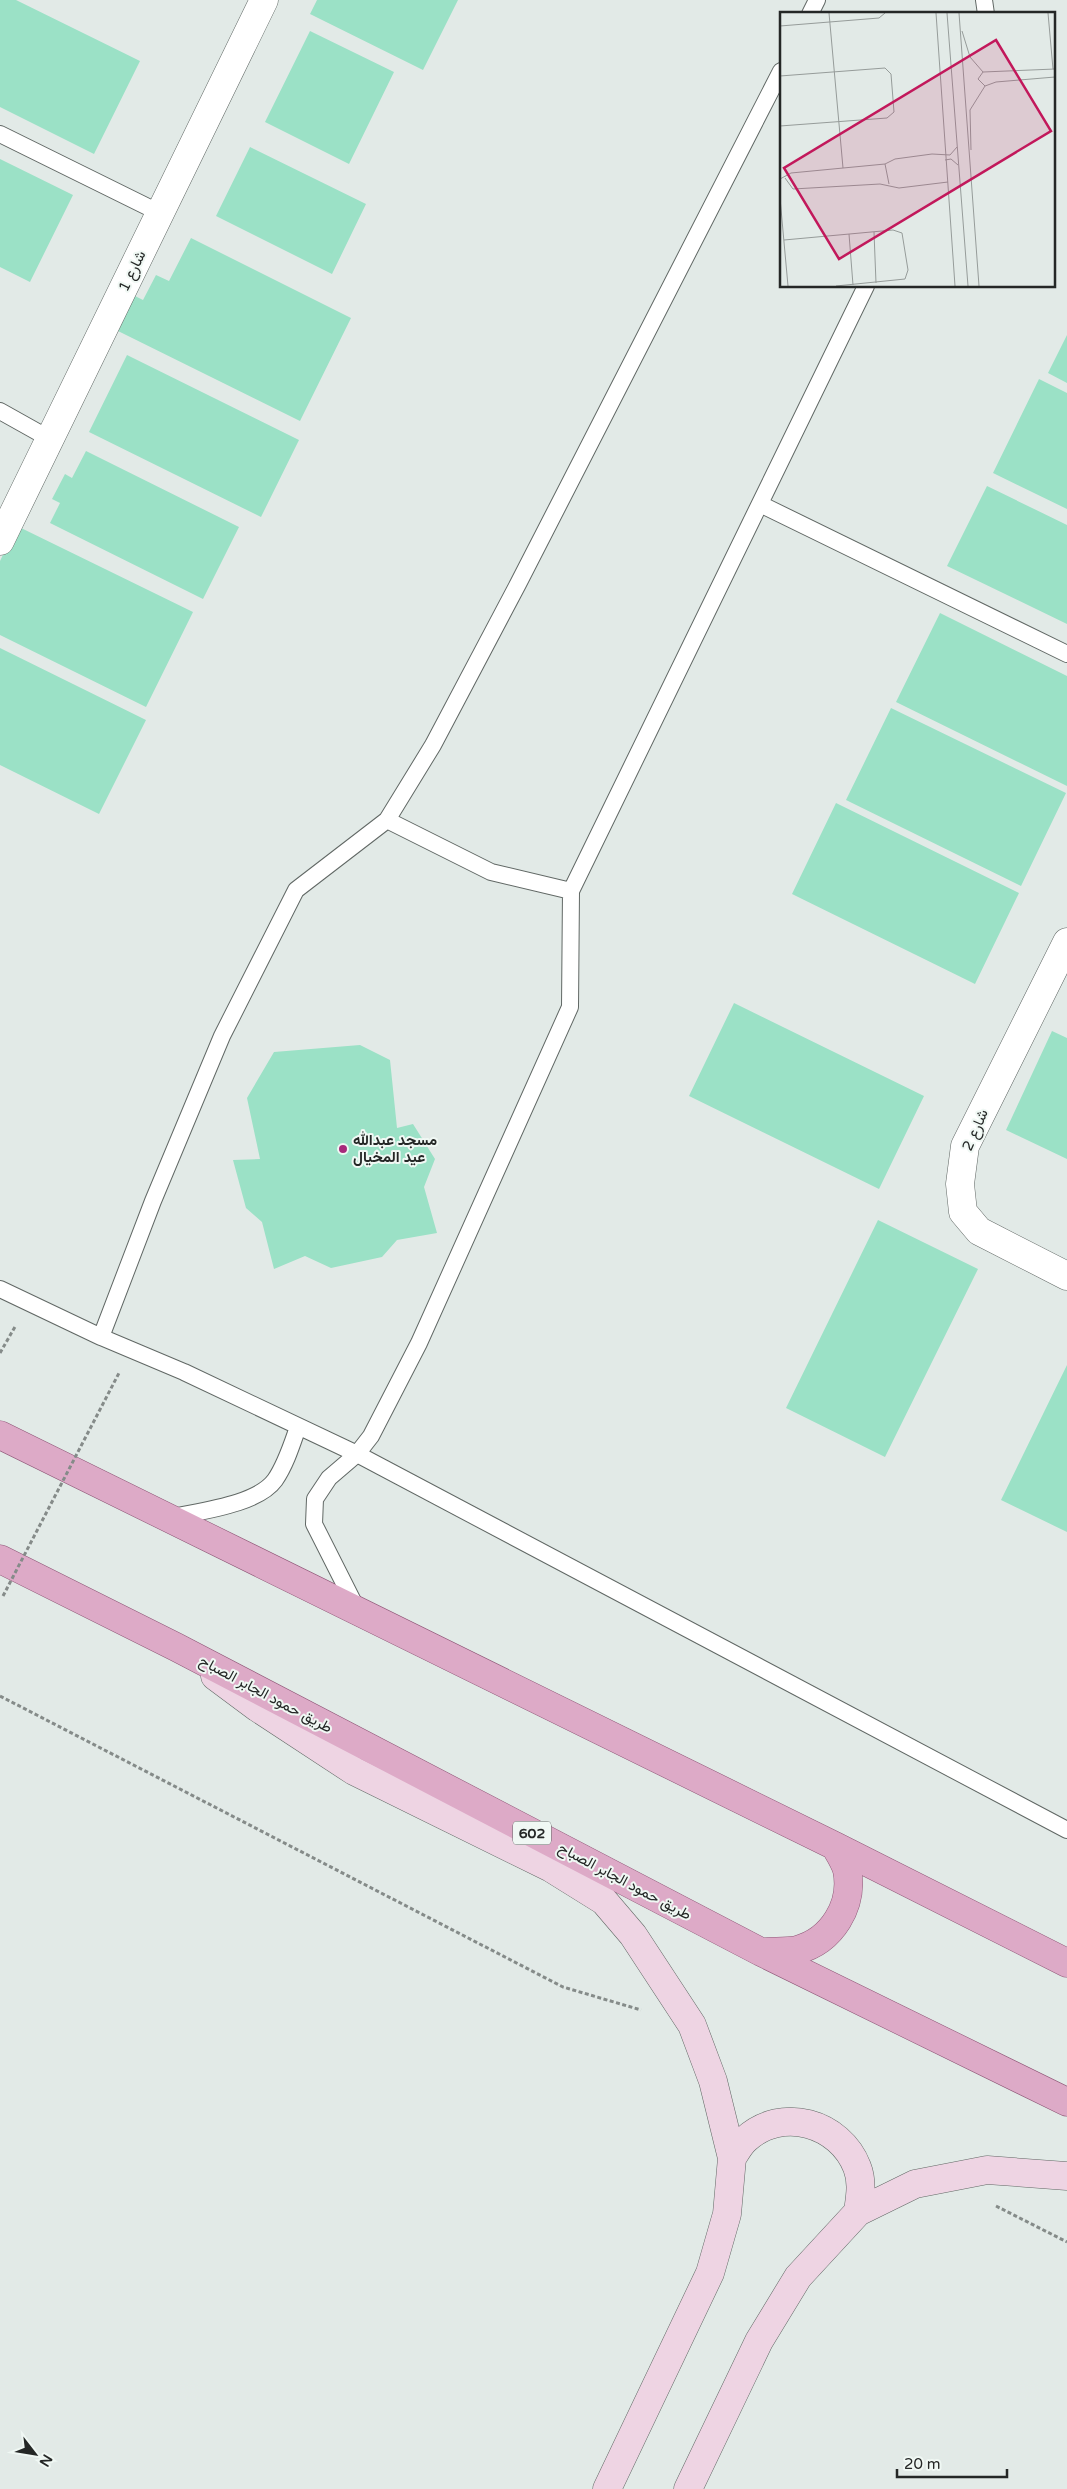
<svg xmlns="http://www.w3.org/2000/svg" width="1067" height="2489" viewBox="0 0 1067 2489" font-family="'Varela Round',Vazirmatn,sans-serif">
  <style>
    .building { fill: #9be1c6 }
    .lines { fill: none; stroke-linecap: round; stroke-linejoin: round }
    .lane-casing { stroke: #616865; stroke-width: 18 }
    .street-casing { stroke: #616865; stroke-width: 29 }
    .secondary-casing { stroke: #616865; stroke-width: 29 }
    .primary-casing { stroke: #8e5777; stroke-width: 29 }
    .path { stroke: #858b89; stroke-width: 3; stroke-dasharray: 4 2.5; stroke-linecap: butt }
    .lane { stroke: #fff; stroke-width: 16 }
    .street { stroke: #fff; stroke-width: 28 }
    .secondary { stroke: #eed4e3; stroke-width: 28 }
    .primary { stroke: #ddaac7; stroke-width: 28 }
    .path-bridge { stroke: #858b89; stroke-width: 3; stroke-dasharray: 4 2.5; stroke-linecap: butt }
    .poi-dot { fill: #a72a7b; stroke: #f0f8f4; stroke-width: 2 }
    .labels { text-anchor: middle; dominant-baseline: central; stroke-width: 4; stroke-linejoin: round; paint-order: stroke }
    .shield { fill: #f0f8f4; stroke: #616664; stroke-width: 1 }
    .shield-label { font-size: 14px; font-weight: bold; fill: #242726 }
    .street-label { font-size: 15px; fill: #242726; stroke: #f0f8f4 }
    .poi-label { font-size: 15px; font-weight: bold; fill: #242726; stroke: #f0f8f4; text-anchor: start }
    .inset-road { fill: none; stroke: #969c9a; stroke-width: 1 }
    .view { fill: #c2185b; fill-opacity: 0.15; stroke: #c2185b; stroke-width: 2.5 }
    .inset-edge { fill: none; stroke: #242726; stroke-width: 2.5 }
  </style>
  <rect width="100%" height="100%" fill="#e2eae7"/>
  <path class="building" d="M0 0H16L140 61 94 154 0 107Z
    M317 0H458L423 70 310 14Z
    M310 31 394 72 349 164 265 122Z
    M250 147 366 204 332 274 216 216Z
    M0 159 73 195 30 282 0 267Z
    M191 238 351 318 300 421 118 331 135 296 143 300 156 275 169 281Z
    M1067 335V383L1048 373Z
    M127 355 299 440 261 517 89 432Z
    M1039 379 1067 393V509L993 473Z
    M86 451 239 527 203 599 50 523 60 503 52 499 65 474 72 478Z
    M987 486 1067 525V624L947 566Z
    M17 526 193 612 146 707 0 635V561Z
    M940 613 1067 676V786L896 702Z
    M0 648 146 720 99 814 0 765Z
    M891 708 1066 793 1021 886 846 800Z
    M836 803 1019 893 975 984 792 894Z
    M734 1003 924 1096 879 1189 689 1096Z
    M1052 1031 1067 1038V1159L1006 1130Z
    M360 1045 390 1060 397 1128 413 1124 435 1159 424 1187 437 1233 397 1240 382 1257 331 1268 305 1256 274 1269 262 1222 246 1208 233 1160 260 1159 247 1098 274 1052Z
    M878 1220 978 1269 885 1457 786 1408Z
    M1067 1365V1532L1001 1500Z"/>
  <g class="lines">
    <g class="lane-casing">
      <path id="lane" d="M984 0 986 14
        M810 14 817 0
        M0 134 160 213
        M0 411 50 439
        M760 504 1067 654
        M387 820 491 872 571 891
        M0 1289 101 1337 184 1372 357 1454 1067 1830
        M101 1337 153 1201 222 1036 296 890 387 820 433 745 518 584 781 71
        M169 1518C199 1511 257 1505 275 1480 286 1464 292 1444 298 1427
        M358 1611 314 1524 315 1499 329 1478 357 1454 371 1436 419 1343 570 1007 571 891 866 286"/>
    </g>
    <g class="street-casing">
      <path id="street" d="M0 541 264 0
        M1067 942 965 1146 960 1184 963 1212 979 1231 1067 1276"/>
    </g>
    <g class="secondary-casing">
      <path id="secondary" d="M215 1676 258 1708 354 1771 551 1868 604 1901 633 1935 692 2025 713 2081 732 2158 727 2214 710 2273 607 2489
        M732 2158C736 2152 740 2144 746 2139 782 2106 840 2123 857 2167 863 2182 860 2197 858 2212
        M688 2489 759 2341 798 2277 858 2212 915 2184 987 2170 1067 2176"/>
    </g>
    <g class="primary-casing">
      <path id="primary" d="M0 1435 835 1846 1067 1963
        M0 1559 176 1647 761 1952 1067 2102
        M763 1952C774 1951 787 1952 797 1950 832 1941 854 1905 847 1870 845 1862 839 1853 835 1846"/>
    </g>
    <path class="path" d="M0 1353 16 1325
      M0 1696 563 1987 641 2010
      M996 2206 1067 2242"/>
    <use href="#lane" class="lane"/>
    <use href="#street" class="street"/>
    <use href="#secondary" class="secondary"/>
    <use href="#primary" class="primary"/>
    <path class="path-bridge" d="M3 1596 119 1373"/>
  </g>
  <circle class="poi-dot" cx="343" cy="1149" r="5"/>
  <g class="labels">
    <rect class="shield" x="513" y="1821.5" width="38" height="23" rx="4"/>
    <g class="shield-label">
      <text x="532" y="1833">602</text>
    </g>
    <g class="street-label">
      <text transform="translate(132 271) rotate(-64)">شارع 1</text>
      <text transform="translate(975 1130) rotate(-67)">شارع 2</text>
      <text transform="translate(266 1694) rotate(28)">طريق حمود الجابر الصباح</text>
      <text transform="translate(625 1881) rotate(28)">طريق حمود الجابر الصباح</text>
    </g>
    <g class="poi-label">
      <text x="353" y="1140">مسجد عبدالله<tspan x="353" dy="17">عيد المخيال</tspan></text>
    </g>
  </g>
  <g transform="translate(780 12)">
    <rect width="275" height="275" fill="#e2eae7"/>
    <path class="inset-road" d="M49 1 63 156M156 1 175 274M167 1 188 274M179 1 199 274M268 1 273 57M0 14 99 6 105 1M182 19 190 45 203 60 275 57M203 60 198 67 205 74M0 64 105 56 111 62 114 100 107 106 0 114M191 138 190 98 205 74 216 70 275 65M165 148 171 147 178 153M105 152 109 172M5 166 13 177 100 172 119 176 168 170M0 167 11 161 105 152 115 147 152 142 170 143 177 135M0 186 8 274M94 220 96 271M69 222 73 273M4 228 113 218 122 221 128 258 125 267 56 274"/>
    <path class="view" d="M216 28 271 119 59 247 4 156Z"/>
    <rect width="275" height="275" class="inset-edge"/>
  </g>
  <g transform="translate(35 2454) rotate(121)" stroke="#f0f8f4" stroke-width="4" paint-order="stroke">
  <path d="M0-4L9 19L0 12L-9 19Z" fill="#242726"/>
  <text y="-8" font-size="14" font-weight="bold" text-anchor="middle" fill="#242726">N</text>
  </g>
  <path d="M897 2469v8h110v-8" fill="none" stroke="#242726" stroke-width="2.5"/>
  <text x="904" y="2469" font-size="15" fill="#242726" stroke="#f0f8f4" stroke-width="4" paint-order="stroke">20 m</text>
</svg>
